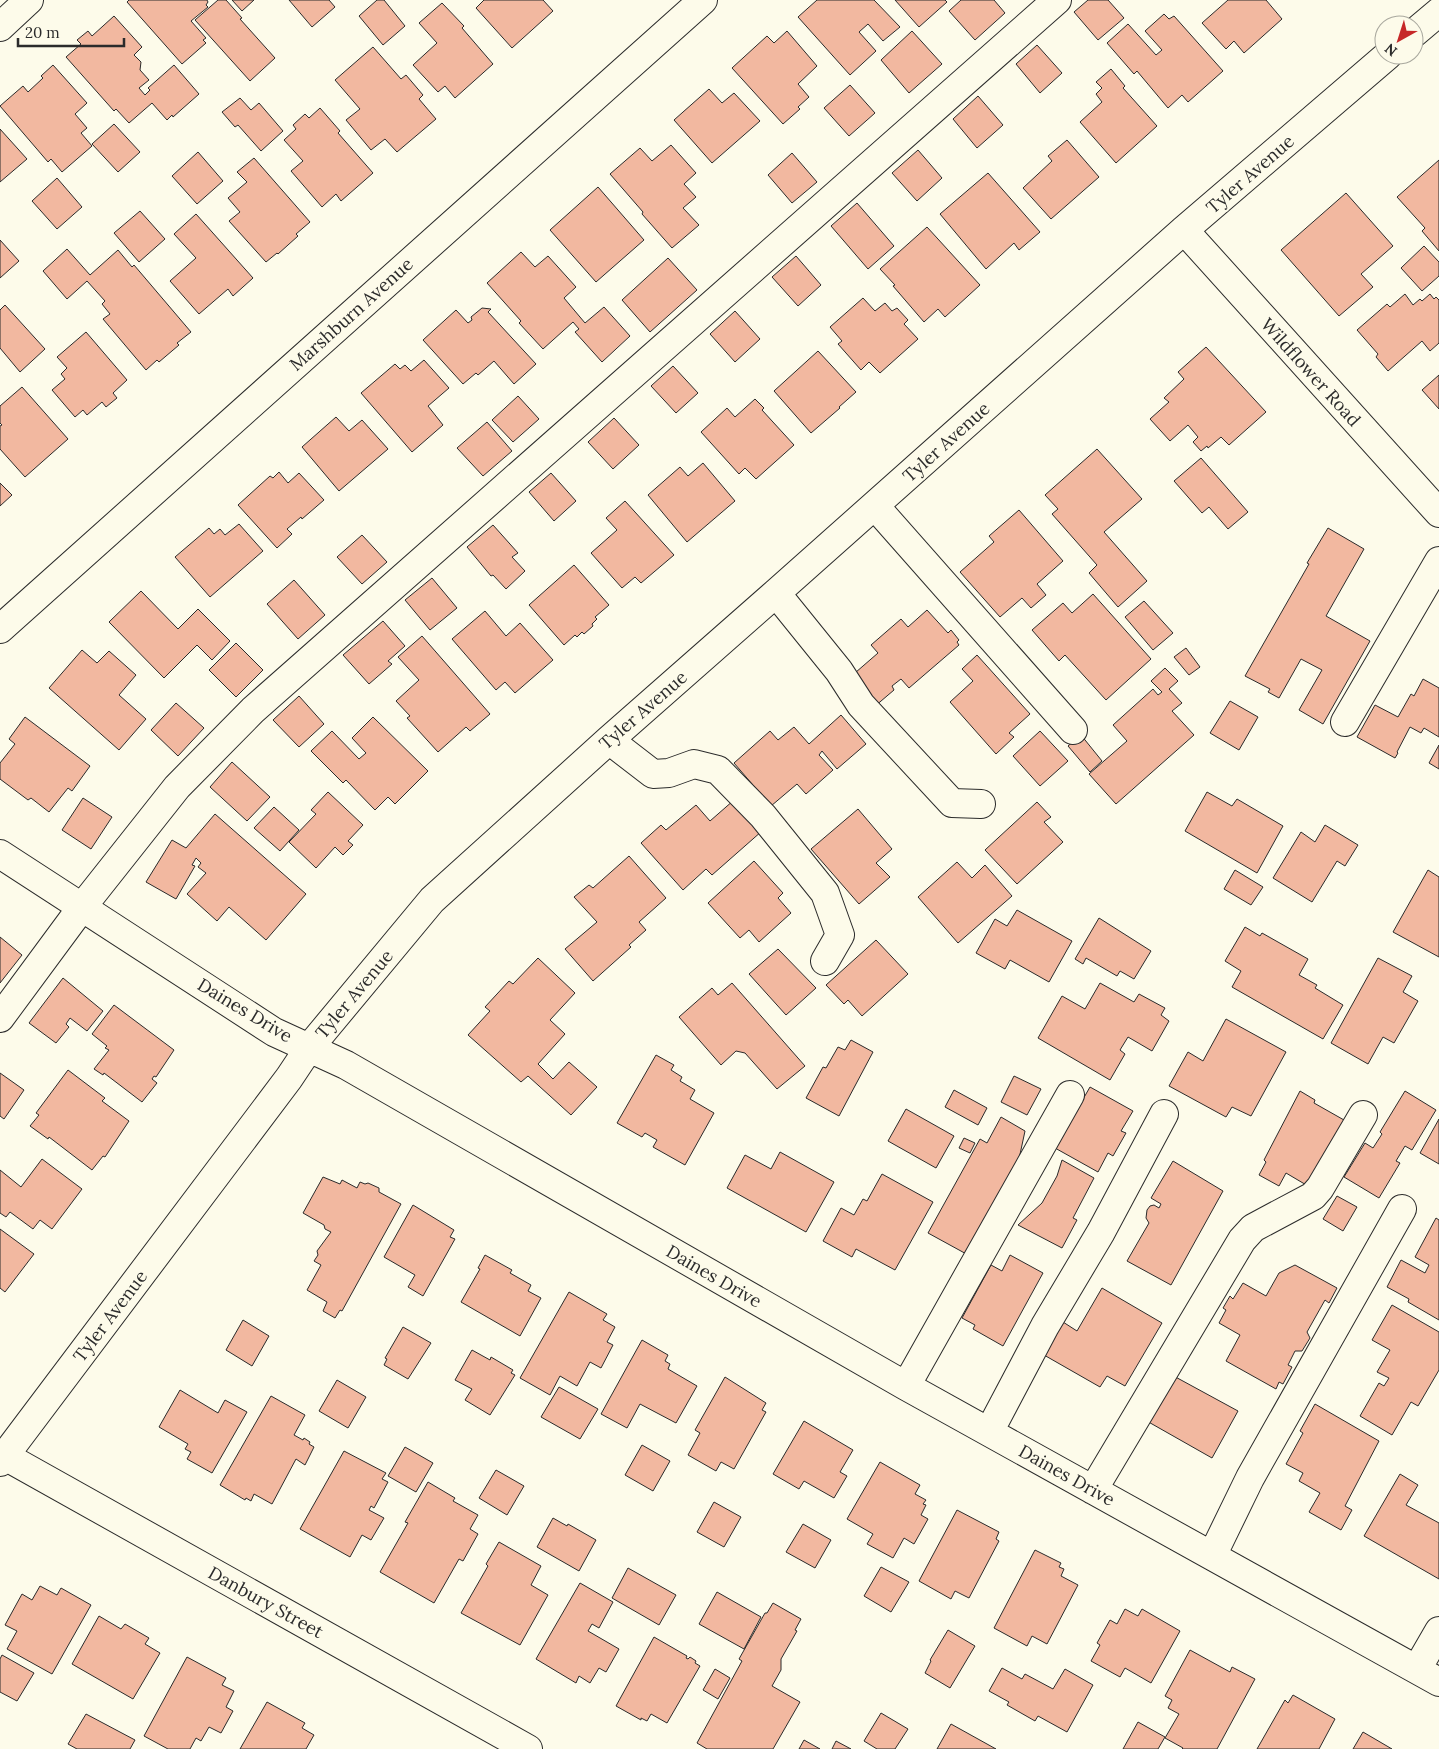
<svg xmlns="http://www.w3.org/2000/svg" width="1439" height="1749" viewBox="0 0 1439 1749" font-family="Lora,serif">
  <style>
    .building { fill: #f2b8a0; stroke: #2b2b2b }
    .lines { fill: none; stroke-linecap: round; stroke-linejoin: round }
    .minor-casing { stroke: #2b2b2b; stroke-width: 30 }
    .minor { stroke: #fdfbea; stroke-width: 28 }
    .labels { text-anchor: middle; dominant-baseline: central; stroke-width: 4; stroke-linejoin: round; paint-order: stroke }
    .street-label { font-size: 18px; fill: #2b2b2b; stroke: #fdfbea }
  </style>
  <rect width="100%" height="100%" fill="#fdfbea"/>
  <path class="building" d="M129 0H207L208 2 206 5 208 7 191 21 206 38 203 40 206 43 182 64 127 2Z
    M218 0H226L242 18 240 19 275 58 250 81 195 20Z
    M232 0H254L242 11Z
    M289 0H329L335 7 312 27Z
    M377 0H384L405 26 383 45 359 16Z
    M484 0H543L553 11 512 48 476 8Z
    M817 0H874L900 27 883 41 868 24 859 32 876 51 850 75 798 17Z
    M895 0H945L947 2 919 27Z
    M961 0H994L1005 13 975 40 949 11Z
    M1088 0H1108L1124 18 1098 40 1074 12Z
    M1228 0H1266L1282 19 1244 53 1234 41 1226 49 1202 23Z
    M442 3 464 26 462 28 493 64 455 98 445 86 438 92 413 65 437 43 419 23Z
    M1164 14 1169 19 1174 16 1223 71 1188 102 1182 95 1168 108 1137 71 1134 74 1107 43 1128 24 1156 55 1162 50 1145 31Z
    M114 16 142 47 134 55 141 62 140 70 149 80 139 88 145 95 150 90 148 88 174 65 199 94 173 117 172 115 167 120 152 103 129 123 116 109 114 111 66 57 81 44 77 40 88 31 92 36Z
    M787 31 817 66 798 84 809 97 798 107 800 109 783 124 732 68 767 36 774 43Z
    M912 31 942 64 909 93 881 60Z
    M1037 45 1062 73 1040 93 1016 64Z
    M373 47 401 79 406 75 423 95 419 99 436 119 397 152 385 139 371 150 346 120 360 109 335 80Z
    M53 65 87 103 75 114 87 128 81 133 92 146 62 172 51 159 48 162 0 106 23 86 28 92 43 78 41 76Z
    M1111 69 1125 86 1123 88 1157 126 1116 163 1080 122 1102 102 1096 94 1102 88 1096 82Z
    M850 85 875 113 849 136 824 108Z
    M709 89 722 103 734 93 760 121 712 163 674 120Z
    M978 96 1003 125 977 148 953 119Z
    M240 98 251 110 259 103 283 131 261 151 238 125 235 127 222 112Z
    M320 108 340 131 338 133 373 173 341 201 336 194 322 207 291 171 303 161 284 140 296 129 293 125 305 114 309 118Z
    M114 124 140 152 118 172 92 144Z
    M0 129 27 159 0 182Z
    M1067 140 1099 177 1051 219 1023 188 1052 161 1048 156Z
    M671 145 696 173 684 184 696 197 683 208 699 225 672 248 642 214 643 212 610 174 640 148 652 161Z
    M918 150 942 178 917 201 892 173Z
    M198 152 223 181 197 204 172 176Z
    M792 153 817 182 792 203 768 175Z
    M254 158 310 222 296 234 298 236 278 254 277 253 266 262 229 221 240 212 228 198 247 182 237 172Z
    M1439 160V251L1422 231 1425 228 1397 197Z
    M988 173 1040 232 1019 250 1014 243 986 269 940 214Z
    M57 178 82 207 57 229 32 201Z
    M598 187 644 240 596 282 550 230Z
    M1346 193 1393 246 1361 274 1373 287 1339 316 1281 250Z
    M857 203 894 246 868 269 831 226Z
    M140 211 165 239 139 262 114 233Z
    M196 214 253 278 233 296 228 289 199 314 170 281 196 258 174 234Z
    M927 227 980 285 945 317 938 309 924 322 893 286 895 285 880 269Z
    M0 240 19 261 0 278Z
    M1424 246 1439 262V276L1422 291 1401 268Z
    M67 249 90 275 118 250 132 267 134 265 191 332 177 343 179 345 159 362 157 360 146 370 103 319 110 314 102 304 105 301 87 281 67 299 43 271Z
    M521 252 535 267 548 256 576 287 564 298 585 323 604 307 630 336 602 362 575 332 579 329 573 322 543 349 519 323 521 321 487 283Z
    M796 256 821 285 798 306 772 277Z
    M668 258 697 290 650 332 622 300Z
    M1405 294 1413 305 1420 299 1422 301 1430 294 1434 299 1436 297 1439 300V343L1430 351 1422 341 1388 371 1376 357 1378 354 1357 330 1387 304 1390 307Z
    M863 298 875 311 885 303 892 311 897 308 908 320 904 324 918 339 880 373 869 362 861 370 838 344 842 341 830 327Z
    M5 305 45 349 20 372 0 348V310Z
    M482 308 491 309 488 312 536 364 514 384 494 361 478 375 476 373 463 384 423 340 456 310 468 323 472 320 471 317Z
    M735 311 760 339 735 362 710 334Z
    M86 332 127 380 113 393 117 398 106 407 102 402 87 415 83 410 75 417 52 390 65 379 61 374 67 368 57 357Z
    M1206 347 1266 412 1229 445 1221 437 1208 448 1207 446 1201 451 1193 442 1198 437 1188 425 1170 441 1150 419 1169 402 1164 398 1184 379 1178 372Z
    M818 351 856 392 839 407 840 408 811 433 774 391Z
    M424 360 449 388 428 406 443 425 412 452 361 393 395 364 400 369 405 365 411 371Z
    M673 366 698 393 676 413 651 386Z
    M1439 375V409L1422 390Z
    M22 387 68 439 25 477 0 449V426L2 425 0 423V406Z
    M518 396 539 419 513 442 492 420Z
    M755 399 764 408 762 410 794 445 756 479 745 468 739 474 701 432 727 408 735 417Z
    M336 417 349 431 362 420 388 449 339 491 302 447Z
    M614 418 639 445 613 469 588 442Z
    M487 422 512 451 483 476 457 448Z
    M1097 449 1142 499 1104 532 1147 581 1118 607 1089 573 1097 565 1052 514 1058 509 1045 495Z
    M1201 458 1248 512 1228 529 1209 507 1202 513 1174 481Z
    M703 463 735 501 687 542 648 495 680 467 688 476Z
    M279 472 288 483 299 473 324 500 302 519 301 517 287 529 292 534 277 548 238 505 270 476 273 478Z
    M551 473 576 501 554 521 529 492Z
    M0 483 12 495 0 506Z
    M625 501 674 555 641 583 635 577 622 588 591 553 617 530 606 518Z
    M1019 510 1063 561 1037 584 1046 595 1031 608 1022 598 1000 617 960 572 994 542 989 536Z
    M239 524 263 551 210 597 175 557 209 528 214 534 220 529 225 535Z
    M493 525 518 553 512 557 525 571 506 589 493 575 491 576 467 547Z
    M1328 528 1364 549 1326 616 1370 641 1323 724 1299 710 1322 670 1301 659 1279 698 1268 692 1270 689 1245 676 1309 564 1307 563Z
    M362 535 387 562 362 584 337 557Z
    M574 565 609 605 595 617 597 619 592 624 593 626 584 634 582 632 577 637 575 635 564 645 529 605Z
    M432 578 457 608 430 630 405 600Z
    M294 580 325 615 298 639 267 604Z
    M141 591 178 629 198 609 230 641 212 660 197 645 164 678 109 622Z
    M1093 594 1151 659 1106 700 1065 655 1059 661 1032 630 1063 603 1072 613Z
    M1144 601 1173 633 1153 650 1125 617Z
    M927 610 948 633 951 630 959 640 957 642 959 645 909 688 901 679 892 686 894 690 874 707 848 679 878 653 871 645 901 619 908 627Z
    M485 611 506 636 520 623 553 660 515 693 505 682 496 690 452 639Z
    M383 621 405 646 388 661 392 664 369 684 343 655Z
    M422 636 490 714 470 731 466 727 438 752 407 718 410 716 396 701 419 680 398 657Z
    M236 643 263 670 236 697 209 670Z
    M1186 648 1200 667 1189 675 1174 657Z
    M82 650 97 663 109 651 136 675 119 695 146 719 119 750 49 688Z
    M977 655 1030 714 1009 733 1014 737 996 754 950 702 973 681 962 669Z
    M1165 668 1178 681 1169 689 1182 703 1172 711 1194 735 1116 804 1089 774 1127 741 1113 725 1153 689 1158 695 1162 692 1151 681Z
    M1423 679 1439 688V737L1424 728 1421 733 1410 727 1397 752 1398 753 1395 758 1357 737 1375 705 1398 717 1411 694 1414 696Z
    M299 696 324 724 299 747 273 720Z
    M1230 701 1258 717 1239 750 1210 733Z
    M176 703 204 728 178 756 151 730Z
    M841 715 866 744 837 769 822 751 819 755 833 770 806 794 797 784 771 806 734 763 770 731 778 740 794 727 809 744Z
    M25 717 90 766 72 791 68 788 49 812 31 798 28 800 0 779V763L15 744 9 739Z
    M373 717 428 771 395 804 388 797 375 810 346 780 343 783 311 751 332 731 359 759 366 753 352 738Z
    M1040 731 1068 761 1040 786 1013 756Z
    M1081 735 1102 761 1090 772 1068 746Z
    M1439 745V769L1429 763Z
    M232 762 270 797 247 821 210 787Z
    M328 792 363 825 348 841 353 845 343 855 335 847 316 868 289 842 316 814 311 810Z
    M1207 792 1232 806 1237 799 1283 826 1257 873 1185 831Z
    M83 798 112 817 91 849 62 830Z
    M734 800 762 831 712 875 706 869 683 890 641 843 661 825 666 830 696 805 710 821Z
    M1037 802 1051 817 1044 822 1063 842 1017 884 985 850Z
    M274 807 299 830 280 851 254 828Z
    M858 809 892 849 876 863 890 877 859 904 811 849Z
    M215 814 306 894 266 940 229 907 217 921 187 894 206 873 198 867 201 863 196 858 192 865 195 866 176 899 146 882 172 840 186 848Z
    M1325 825 1358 845 1345 866 1337 861 1312 902 1273 878 1301 832 1315 842Z
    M629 856 666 898 639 922 646 930 629 945 631 947 593 981 565 949 597 922 574 897 589 885 593 888Z
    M754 861 783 893 778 898 791 913 759 942 749 930 740 938 708 903Z
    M957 862 972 878 985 865 1012 896 958 943 918 897Z
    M1235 870 1263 887 1251 905 1224 889Z
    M1428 870 1439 877V957L1393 932Z
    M1017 910 1072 941 1049 982 1010 960 1005 969 976 953 995 919 1007 926Z
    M1099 918 1151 951 1134 979 1120 971 1117 976 1086 958 1083 964 1075 959Z
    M1245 927 1260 936 1262 933 1308 959 1299 975 1317 985 1315 988 1343 1005 1323 1039 1232 987 1241 971 1225 961Z
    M0 937 22 955 0 983Z
    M876 940 908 974 862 1016 848 1000 844 1004 826 985Z
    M778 949 816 988 786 1015 749 974Z
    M538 958 575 993 550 1020 565 1034 538 1064 553 1079 569 1062 597 1087 571 1115 528 1076 521 1082 468 1035 490 1011 485 1007 509 981 513 984Z
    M1378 958 1412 976 1403 992 1418 1001 1394 1043 1383 1037 1368 1064 1331 1043Z
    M63 978 103 1011 87 1031 70 1018 66 1024 69 1027 56 1043 29 1023Z
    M732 983 805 1066 777 1089 745 1053 736 1051 721 1065 679 1017 712 988 718 995Z
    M1100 983 1134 1002 1139 994 1165 1008 1161 1015 1169 1021 1152 1051 1128 1037 1120 1050 1125 1054 1110 1080 1038 1038 1062 996 1085 1009Z
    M114 1005 174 1050 156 1077 154 1076 152 1079 157 1083 142 1102 104 1073 103 1075 94 1069 109 1050 105 1048 107 1046 92 1034Z
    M1226 1019 1286 1052 1251 1116 1232 1107 1226 1117 1169 1086 1188 1052 1203 1061Z
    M851 1040 873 1052 839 1116 806 1098 823 1067 826 1068 838 1047 845 1050Z
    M656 1055 674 1065 671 1070 682 1077 680 1081 695 1090 690 1099 714 1113 685 1165 653 1147 657 1140 645 1133 642 1137 617 1123Z
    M68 1070 105 1098 102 1101 129 1121 105 1157 103 1156 92 1170 49 1137 48 1139 30 1126 39 1115 36 1113Z
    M0 1073 24 1090 4 1119 0 1116Z
    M1014 1076 1041 1089 1027 1115 1001 1102Z
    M1090 1087 1133 1111 1121 1131 1126 1133 1113 1156 1108 1153 1098 1172 1055 1148Z
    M954 1090 987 1108 978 1125 945 1107Z
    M1300 1091 1315 1100 1314 1103 1344 1120 1308 1186 1286 1173 1279 1186 1259 1175 1266 1162 1264 1160Z
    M1405 1091 1436 1110 1412 1150 1405 1146 1396 1161 1400 1163 1379 1198 1344 1177 1365 1143 1373 1148 1382 1134 1380 1132Z
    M906 1109 954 1136 936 1168 888 1141Z
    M1001 1117 1025 1131 1019 1159 970 1256 928 1233 980 1139 987 1143Z
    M1439 1119V1164L1420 1153Z
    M964 1138 975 1143 970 1153 959 1148Z
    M780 1152 834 1182 806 1232 727 1188 745 1155 771 1169Z
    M42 1159 82 1189 52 1229 40 1220 33 1229 10 1212 6 1217 0 1213V1170L21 1187Z
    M1062 1160 1094 1178 1073 1218 1077 1220 1062 1248 1018 1225 1042 1203 1057 1176Z
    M1173 1161 1223 1191 1171 1285 1127 1261 1149 1223 1146 1218 1147 1210 1150 1206 1154 1205 1159 1208 1161 1204 1151 1198Z
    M882 1174 933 1202 895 1270 856 1249 852 1257 823 1241 841 1208 854 1215 863 1199 867 1201Z
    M323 1177 340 1184 342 1180 357 1188 360 1182 365 1184 368 1183 379 1188V1192L401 1204 342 1311 340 1310 335 1318 323 1311 327 1302 307 1290 321 1265 314 1261 318 1255 317 1251 331 1232 325 1229 324 1225 303 1213Z
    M1337 1196 1357 1207 1343 1231 1323 1219Z
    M413 1205 454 1230 450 1237 455 1239 423 1296 408 1287 415 1275 384 1257Z
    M1436 1218 1439 1220V1320L1408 1302 1409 1299 1387 1287 1401 1260 1425 1273 1429 1265 1415 1257Z
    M0 1229 34 1254 5 1292 0 1288Z
    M485 1255 512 1270 510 1273 531 1285 528 1291 541 1298 520 1336 461 1302 480 1269 478 1268Z
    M1010 1255 1043 1273 1003 1346 973 1329 975 1325 962 1318 991 1265 1002 1271Z
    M1295 1265 1337 1288 1329 1303 1325 1300 1307 1332 1310 1338 1302 1351H1295L1288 1365 1292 1367 1283 1384 1279 1382 1276 1389 1226 1361 1240 1335 1219 1323 1226 1310 1223 1308 1230 1296 1233 1299 1243 1283 1266 1296 1279 1273Z
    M1102 1288 1162 1323 1125 1386 1107 1376 1100 1387 1044 1355 1063 1322 1077 1331Z
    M569 1292 607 1314 603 1320 615 1327 607 1342 613 1345 601 1368 590 1362 577 1386 560 1376 550 1395 520 1378Z
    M1392 1305 1439 1332V1370L1418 1406 1411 1402 1392 1435 1360 1416 1379 1383 1384 1386 1389 1378 1377 1372 1390 1350 1372 1340Z
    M243 1320 269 1336 252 1366 226 1350Z
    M403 1327 431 1343 408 1379 384 1365 387 1359 385 1358Z
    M642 1340 668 1355 665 1361 670 1364 668 1369 697 1386 676 1423 640 1404 627 1428 601 1414Z
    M472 1350 490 1360 491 1357 513 1370 511 1373 515 1375 490 1415 465 1400 472 1389 455 1380Z
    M1170 1374 1238 1411 1212 1458 1145 1420Z
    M725 1377 766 1403 762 1410 766 1412 734 1469 721 1462 716 1471 688 1455 700 1433 695 1430Z
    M337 1380 366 1397 348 1428 319 1411Z
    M559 1387 598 1409 580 1439 541 1417Z
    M180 1390 218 1413 225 1400 247 1412 212 1473 187 1459 191 1452 185 1449 188 1444 159 1427Z
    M271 1396 305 1415 294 1435 303 1440 304 1438 310 1442 309 1444 314 1447 305 1465 296 1459 272 1504 254 1494 251 1501 246 1498 245 1500 220 1485Z
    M1315 1404 1379 1441 1345 1506 1352 1510 1341 1530 1309 1512 1320 1493 1299 1481 1303 1473 1286 1464 1303 1433 1300 1431Z
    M804 1421 853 1450 840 1472 847 1476 834 1498 804 1481 799 1489 773 1474Z
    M642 1445 670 1461 653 1491 625 1475Z
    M405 1447 433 1463 416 1492 388 1476Z
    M344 1451 386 1473 382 1479 388 1482 374 1508 371 1506 369 1510 384 1518 371 1540 362 1535 350 1557 300 1529Z
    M880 1462 920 1485 915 1494 926 1500 923 1504 926 1505 921 1515 928 1519 914 1544 904 1538 893 1558 867 1544 873 1534 847 1519Z
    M496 1470 524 1486 507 1515 479 1498Z
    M1400 1474 1418 1485 1406 1505 1439 1523V1579L1364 1536Z
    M428 1482 455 1498 453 1501 478 1515 470 1529 478 1534 463 1561 459 1559 434 1603 380 1572 408 1523 405 1522Z
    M714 1502 741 1517 724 1547 697 1532Z
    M957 1510 999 1532 996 1539 999 1541 969 1598 955 1591 951 1599 919 1581Z
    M553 1518 567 1526 568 1524 596 1540 579 1571 537 1547Z
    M803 1524 831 1540 815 1568 786 1552Z
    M499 1542 541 1566 531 1585 548 1595 520 1645 461 1613 488 1566 486 1564Z
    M1035 1550 1061 1563 1059 1567 1064 1569 1061 1576 1078 1585 1047 1644 1032 1636 1027 1646 994 1628Z
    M881 1567 909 1582 891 1612 864 1596Z
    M628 1568 676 1595 659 1625 612 1598Z
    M580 1583 613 1602 599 1628 592 1624 588 1631 619 1649 606 1672 599 1668 590 1683 579 1676 576 1683 536 1659Z
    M40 1586 57 1595 61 1588 91 1605 52 1674 7 1649 17 1631 5 1625 22 1594 32 1600Z
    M717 1592 761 1617 744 1649 699 1624Z
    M773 1603 801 1619 795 1630 797 1631 781 1659V1670L772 1686 800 1702 773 1749H707L697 1743 742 1661 739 1659 765 1613H767Z
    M1125 1609 1138 1616 1142 1609 1180 1631 1151 1683 1125 1668 1120 1677 1091 1661 1100 1645 1097 1643 1110 1620 1117 1624Z
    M99 1616 121 1629 125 1624 149 1638 145 1644 160 1653 133 1699 72 1664Z
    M948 1630 975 1646 950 1688 925 1673 931 1661 930 1660Z
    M654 1637 687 1656 686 1658 688 1659 690 1657 696 1661 695 1663 700 1666 667 1723 651 1714 647 1721 641 1718V1720L616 1706Z
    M1190 1650 1230 1672 1232 1667 1255 1679 1217 1749H1182L1183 1748 1165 1738 1179 1714 1168 1708 1172 1700 1165 1696Z
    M2 1655 34 1673 17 1701 0 1692V1659Z
    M187 1657 226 1678 222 1685 234 1691 226 1707 233 1711 221 1733 209 1727 201 1741 196 1738 190 1749H168L144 1736Z
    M1002 1668 1022 1679 1025 1674 1053 1689 1065 1669 1093 1685 1067 1732 1038 1716 1035 1721 1007 1705 1009 1702 989 1691Z
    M715 1669 730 1678 718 1699 703 1690Z
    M1293 1695 1335 1719 1319 1749H1257L1285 1700 1288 1703Z
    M267 1702 305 1723 302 1728 314 1735 306 1749H240Z
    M881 1713 908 1729 895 1749H877L864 1741Z
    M86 1714 135 1740 130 1749H77L68 1744Z
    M1138 1722 1165 1737 1158 1749H1123Z
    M951 1724 996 1749H937Z
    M1363 1732 1392 1749H1353Z
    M804 1740 820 1749H799Z
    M836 1741 851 1749H832Z"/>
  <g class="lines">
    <g class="minor-casing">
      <path id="minor" d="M0 27 29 0
        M1414 33 1439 12
        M1184 230 1439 513
        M875 506 1073 730
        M776 593 839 671 861 705 952 803 981 804
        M0 629 703 0
        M1345 722 1439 561
        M609 740 653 774 669 773 694 764 718 770 763 816 825 893 840 935 825 961
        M0 854 274 1032 346 1065 906 1386 1439 1682
        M0 1018 82 907 177 787 253 710 1057 0
        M906 1386 1070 1095
        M989 1432 1045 1326 1101 1232 1164 1114
        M5 1456 528 1749
        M0 1462 289 1078 309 1048 432 900 609 740 776 593 1184 230 1388 55
        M1093 1490 1242 1240 1253 1228 1313 1196 1320 1188 1363 1115
        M1212 1556 1250 1478 1402 1209
        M1417 1669 1439 1631"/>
    </g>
    <use href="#minor" class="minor"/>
  </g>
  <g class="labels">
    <g class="street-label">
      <text transform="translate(1250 174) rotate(-41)">Tyler Avenue</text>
      <text transform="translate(351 314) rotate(-42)">Marshburn Avenue</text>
      <text transform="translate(1311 372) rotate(48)">Wildflower Road</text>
      <text transform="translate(946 442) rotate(-42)">Tyler Avenue</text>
      <text transform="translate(643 710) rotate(-41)">Tyler Avenue</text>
      <text transform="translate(354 994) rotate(-50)">Tyler Avenue</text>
      <text transform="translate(245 1010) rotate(31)">Daines Drive</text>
      <text transform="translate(714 1276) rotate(30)">Daines Drive</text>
      <text transform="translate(110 1316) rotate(-53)">Tyler Avenue</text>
      <text transform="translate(1067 1475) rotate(29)">Daines Drive</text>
      <text transform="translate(266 1602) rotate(29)">Danbury Street</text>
    </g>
  </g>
  <g transform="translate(1399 40) rotate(219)"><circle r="24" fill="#fdfbea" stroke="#a9a89e"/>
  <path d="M0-4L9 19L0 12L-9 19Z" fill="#c62828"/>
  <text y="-8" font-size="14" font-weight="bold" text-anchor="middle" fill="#2b2b2b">N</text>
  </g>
  <path d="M18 38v8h106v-8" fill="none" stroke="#2b2b2b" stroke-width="2.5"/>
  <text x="25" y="38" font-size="15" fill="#2b2b2b" stroke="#fdfbea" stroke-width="4" paint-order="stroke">20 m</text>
</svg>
